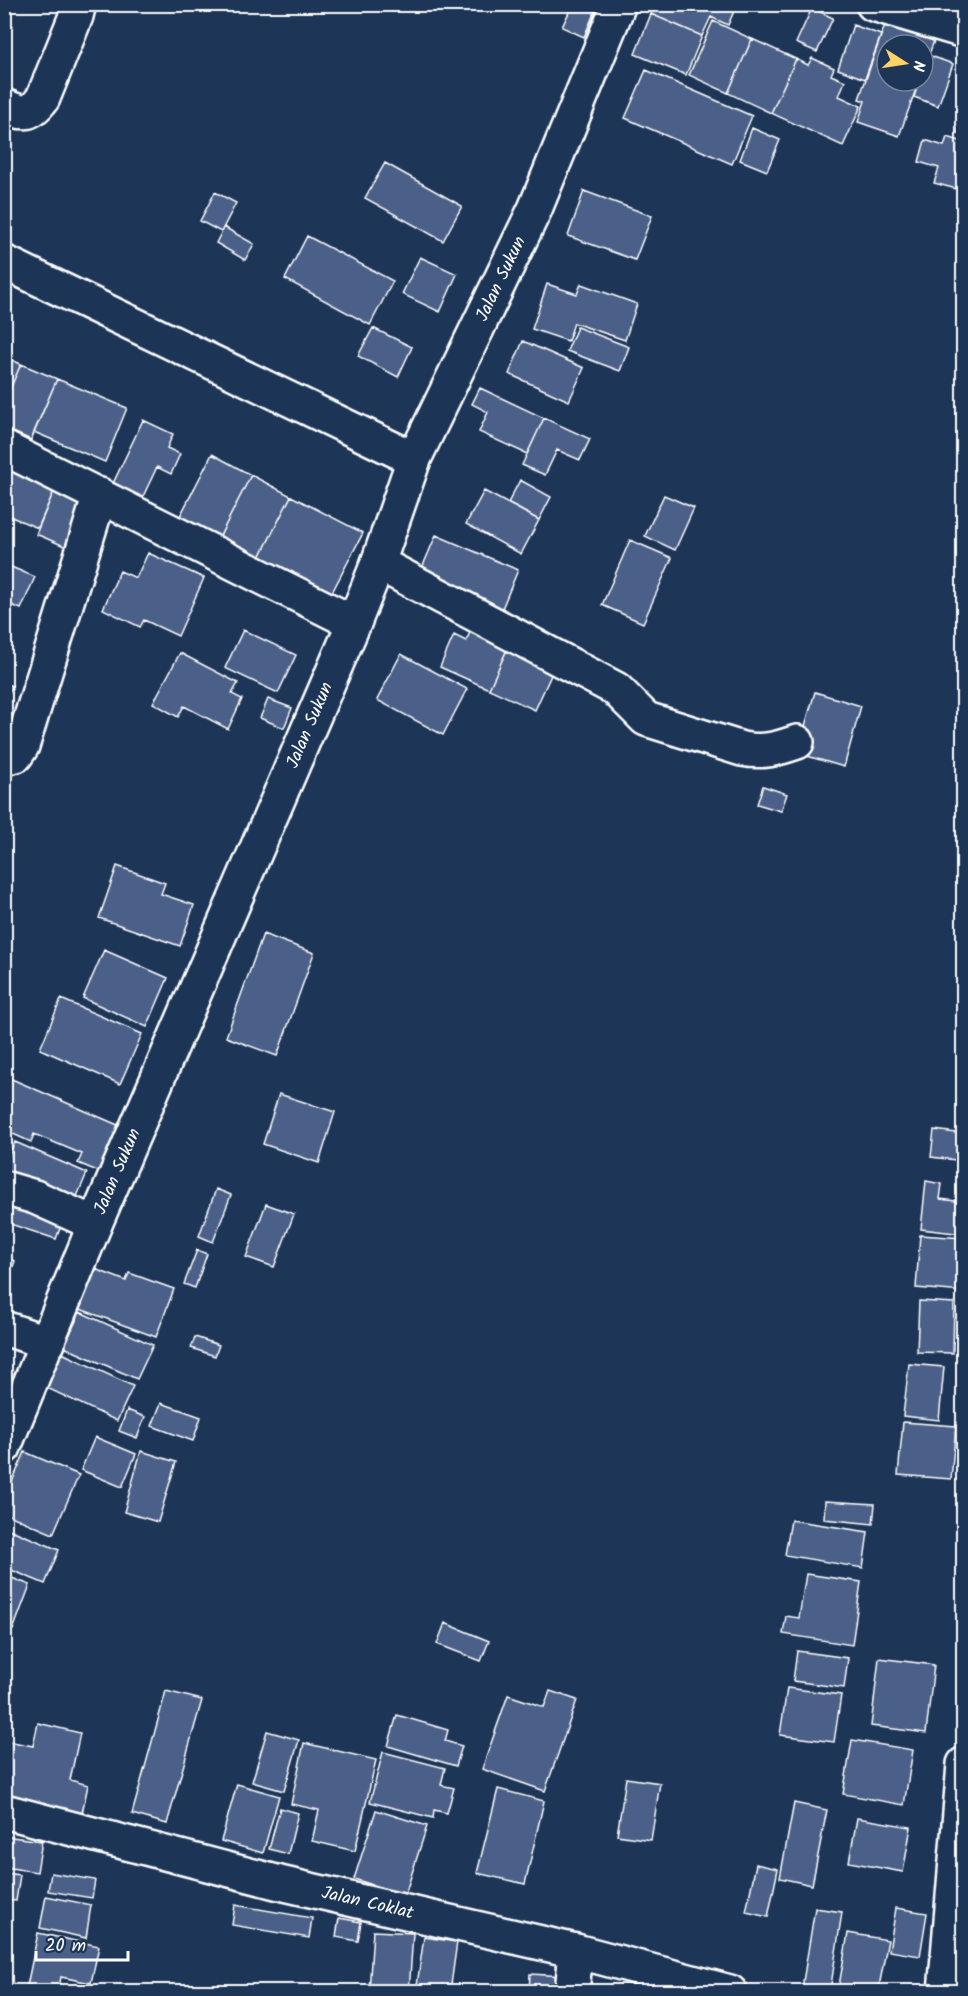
<svg xmlns="http://www.w3.org/2000/svg" width="968" height="1996" viewBox="0 0 968 1996" font-family="Kalam,sans-serif">
  <style>
    .building { fill: #4b6188; stroke: #fff; stroke-width: 1.5 }
    .lines { fill: none; stroke-linecap: round; stroke-linejoin: round }
    .minor-casing { stroke: #fff; stroke-width: 38 }
    .minor { stroke: #1d3557; stroke-width: 33 }
    .labels { text-anchor: middle; dominant-baseline: central; stroke-width: 4.5; stroke-linejoin: round; paint-order: stroke }
    .street-label { font-size: 18px; fill: #fff; stroke: #1d3557 }
  </style>
  <rect width="100%" height="100%" fill="#1d3557"/>
  <filter id="ink" filterUnits="userSpaceOnUse"><feTurbulence type="fractalNoise" baseFrequency=".0167" numOctaves="2"/><feDisplacementMap in="SourceGraphic" scale="12" xChannelSelector="R" yChannelSelector="G"/><feConvolveMatrix kernelMatrix="1 2 1 2 8 2 1 2 1" color-interpolation-filters="sRGB"/></filter>
  <g filter="url(#ink)">
    <path class="building" d="M573 4H580L595 11 584 37 562 27Z
      M655 4H737L728 25 711 17 702 36 651 14Z
      M899 4H964V24Z
      M812 8 833 18 817 52 796 43Z
      M651 14 702 36 686 75 635 54Z
      M888 16 937 33 923 70V45H887V81H919L899 136 858 122 865 101 859 99Z
      M713 21 752 39 728 93 689 75Z
      M853 25 881 35 865 79 838 69Z
      M752 39 796 59 771 113 728 93Z
      M928 55 953 64 938 106 914 97 919 81H923V70Z
      M812 58 834 68 831 75 845 81 839 96 861 106 843 146 771 113 796 59 808 65Z
      M646 70 752 116 732 164 625 118Z
      M964 92V135L957 134Z
      M752 128 780 140 767 171 740 160Z
      M947 137 964 142V191L934 183 939 168 919 162 925 140 944 146Z
      M385 163 462 206 443 241 365 198Z
      M584 191 652 216 635 260 568 236Z
      M215 192 236 203 221 232 200 221Z
      M224 227 254 244 245 260 216 243Z
      M307 236 393 281 370 325 285 279Z
      M420 257 457 274 440 312 402 294Z
      M547 284 577 294 581 284 637 304 625 340 574 323 568 341 532 329Z
      M577 327 629 347 620 371 567 351Z
      M373 328 412 347 398 377 358 356Z
      M523 341 584 368 569 401 509 374Z
      M4 357 21 364 4 403Z
      M21 364 57 379 31 440 4 428V403Z
      M57 379 127 408 105 462 34 432Z
      M480 388 544 418 527 454 479 432 488 412 472 404Z
      M544 418 590 439 580 460 557 450 545 475 522 465Z
      M143 420 173 434 167 448 180 454 171 474 157 467 138 507 109 492Z
      M212 454 251 475 217 542 177 522Z
      M4 464 56 486 38 528 4 514Z
      M251 475 291 496 257 563 217 542Z
      M520 480 551 497 539 520 508 503Z
      M56 486 90 499 69 548 36 534Z
      M484 491 539 520 521 554 466 524Z
      M664 495 694 508 675 550 645 536Z
      M291 496 363 533 328 600 257 563Z
      M436 535 518 570 501 611 419 575Z
      M630 540 672 558 643 623 602 605Z
      M148 553 204 578 178 636 144 620 140 627 103 609 120 571 136 578Z
      M4 564 35 577 21 609 4 602Z
      M473 626 510 643 489 689 440 667 454 635 466 641Z
      M243 630 296 655 278 693 225 668Z
      M510 643 556 664 535 710 489 689Z
      M180 653 238 683 232 694 242 699 228 729 184 706 178 717 153 703Z
      M401 654 467 689 443 735 377 700Z
      M4 683 12 686 4 704Z
      M815 692 861 706 844 767 797 753Z
      M268 699 292 708 284 728 260 718Z
      M763 786 787 794 781 811 757 804Z
      M117 866 165 883 161 894 194 905 180 946 99 918Z
      M263 934 314 953 277 1056 226 1037Z
      M104 950 168 978 147 1027 83 998Z
      M61 999 142 1034 120 1084 40 1049Z
      M7 1077 127 1129 107 1175 78 1163 82 1154 34 1134 31 1142 4 1130V1084Z
      M279 1094 335 1112 319 1163 263 1144Z
      M934 1130 964 1134V1161L931 1157Z
      M15 1142 87 1173 72 1208 4 1179V1166Z
      M926 1181 942 1184 940 1199 964 1202V1234L921 1229Z
      M216 1189 231 1195 213 1242 199 1236Z
      M4 1194 65 1215 56 1239 4 1222Z
      M266 1204 294 1214 274 1267 246 1257Z
      M920 1235 964 1238V1292L916 1288Z
      M197 1250 207 1254 195 1288 184 1284Z
      M4 1257 15 1261 4 1292Z
      M95 1269 126 1281 129 1273 174 1289 156 1337 80 1309Z
      M919 1301 954 1303 953 1353 917 1352Z
      M80 1312 153 1345 137 1379 64 1347Z
      M195 1337 219 1345 215 1356 191 1348Z
      M62 1353 133 1386 117 1421 45 1387Z
      M909 1364 944 1367 939 1420 903 1416Z
      M161 1403 201 1417 193 1441 152 1426Z
      M127 1410 145 1417 137 1438 119 1431Z
      M903 1422 956 1426 951 1479 898 1475Z
      M95 1437 136 1454 122 1487 81 1470Z
      M141 1451 176 1462 158 1522 124 1512Z
      M25 1452 79 1475 53 1534 4 1513V1500Z
      M825 1501 875 1504 873 1524 824 1519Z
      M791 1520 868 1532 863 1568 785 1555Z
      M4 1527 59 1550 45 1584 4 1567Z
      M806 1574 861 1582 852 1645 783 1634 786 1616 799 1618Z
      M4 1575 30 1585 13 1630 4 1627Z
      M445 1623 489 1641 481 1661 437 1644Z
      M797 1651 848 1658 844 1688 793 1681Z
      M879 1658 934 1665 926 1733 871 1726Z
      M787 1688 841 1695 834 1742 780 1735Z
      M166 1691 202 1700 167 1824 132 1814Z
      M550 1691 577 1700 545 1791 482 1769 508 1695 544 1707Z
      M397 1715 448 1730 445 1741 462 1746 456 1766 388 1746Z
      M38 1723 80 1733 70 1780 88 1785 82 1813 4 1795V1756L8 1741 33 1746Z
      M267 1731 299 1740 284 1791 252 1782Z
      M852 1740 913 1750 904 1805 843 1794Z
      M304 1743 376 1760 355 1851 312 1841 319 1810 291 1804Z
      M383 1752 445 1768 441 1785 454 1788 447 1813 434 1810 433 1818 370 1802Z
      M626 1778 660 1783 651 1840 617 1835Z
      M237 1784 279 1796 263 1853 221 1841Z
      M498 1789 544 1801 525 1884 477 1873Z
      M794 1803 827 1810 812 1885 780 1878Z
      M280 1808 298 1813 288 1854 269 1849Z
      M376 1810 427 1826 405 1895 354 1879Z
      M857 1818 911 1827 903 1872 849 1862Z
      M4 1836 42 1841 37 1872 4 1867Z
      M756 1864 778 1869 768 1917 746 1912Z
      M4 1873 20 1875 16 1901 4 1900Z
      M51 1873 95 1880 92 1898 48 1891Z
      M46 1896 91 1905 86 1938 40 1928Z
      M235 1905 312 1918 309 1938 232 1925Z
      M815 1908 842 1912 830 1992 802 1988Z
      M896 1908 927 1913 920 1956 889 1951Z
      M339 1918 361 1922 358 1941 336 1937Z
      M373 1931 413 1933 409 1992H369Z
      M38 1933 99 1946 91 1983 61 1977 58 1992 27 1986Z
      M848 1933 888 1940 878 1992H838Z
      M424 1937 457 1942 450 1992H416Z
      M530 1974 564 1976 563 1992H529Z
      M583 1984 651 1992H582Z
      M27 1986 53 1992H25Z"/>
    <g class="lines">
      <g class="minor-casing">
        <g id="minor">
          <path d="M873 4 964 31"/>
          <path d="M4 106C24 114 30 116 43 98L76 16 79 4"/>
          <path d="M4 262 414 459"/>
          <path d="M4 448 354 623"/>
          <path d="M378 563 616 689 646 719 742 749C763 753 777 749 797 742"/>
          <path d="M4 758 16 755 22 746 100 495"/>
          <path d="M4 1188 35 1197 95 1224"/>
          <path d="M4 1328 48 1343"/>
          <path id="s1" d="M4 1447 95 1224 354 623 378 563 414 459 535 209 619 4"/>
          <path id="s2" d="M4 1811 280 1883 576 1951 730 1992"/>
          <path d="M572 1992 576 1951"/>
          <path d="M945 1992 964 1764"/>
        </g>
      </g>
      <use href="#minor" class="minor"/>
    </g>
  </g>
  <g class="labels">
    <g class="street-label">
      <text stroke="none"><textPath href="#s1" startOffset="1270">Jalan Sukun</textPath></text>
      <text stroke="none"><textPath href="#s1" startOffset="784">Jalan Sukun</textPath></text>
      <text stroke="none"><textPath href="#s1" startOffset="298">Jalan Sukun</textPath></text>
      <text stroke="none"><textPath href="#s2" startOffset="375">Jalan Coklat</textPath></text>
    </g>
  </g>
  <rect width="968" height="1996" fill="none" stroke="#1d3557" stroke-width="24"/>
  <rect x="12" y="12" width="944" height="1972" fill="none" stroke="#fff" stroke-width="2" filter="url(#ink)"/>
  <g transform="translate(905 63) rotate(102)"><circle r="28" fill="#1d3557" stroke="#77869a" stroke-width="1.5"/>
  <path d="M0-4.5L10 22L0 15L-10 22Z" fill="#ffd166"/>
  <text y="-9" font-size="16" font-weight="bold" text-anchor="middle" fill="#ffffff">N</text>
  </g>
  <path d="M36 1951v9h92v-9" fill="none" stroke="#ffffff" stroke-width="3"/>
  <text x="45" y="1951" font-size="18" fill="#ffffff" stroke="#1d3557" stroke-width="4.5" paint-order="stroke">20 m</text>
</svg>
